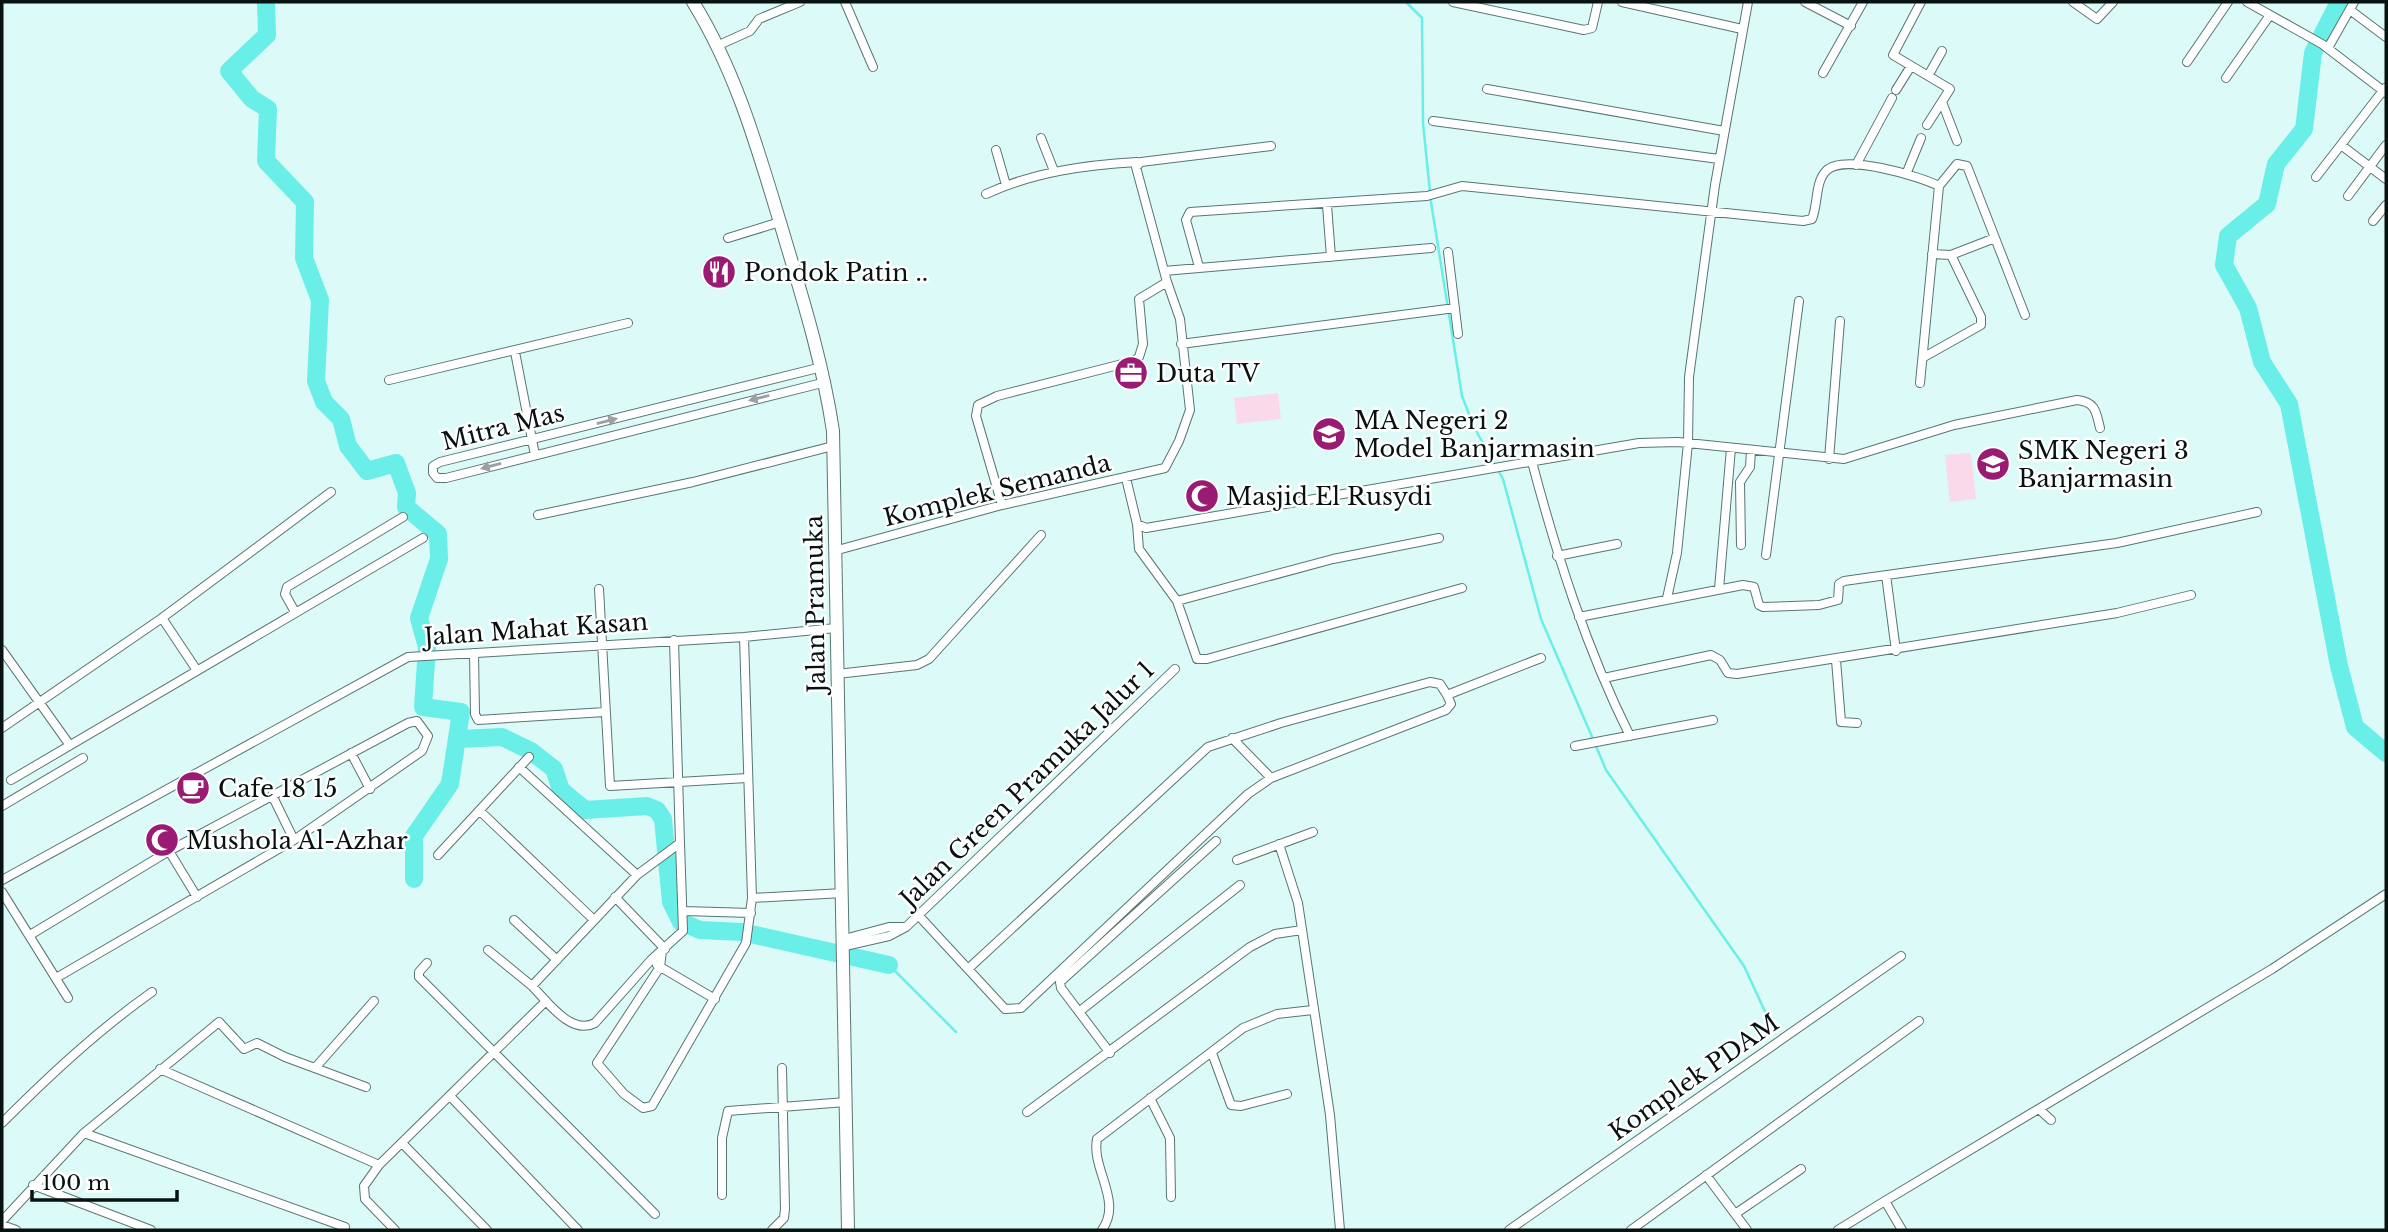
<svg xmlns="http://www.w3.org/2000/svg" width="2388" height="1232" viewBox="0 0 2388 1232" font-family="'Libre Baskerville',serif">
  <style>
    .green { fill: #fad9eb }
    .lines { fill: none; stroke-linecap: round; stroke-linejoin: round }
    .stream { stroke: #69efe7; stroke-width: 2.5 }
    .river { stroke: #69efe7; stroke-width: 18 }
    .minor-casing { stroke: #597572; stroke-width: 10 }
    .primary-casing { stroke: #597572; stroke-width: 14 }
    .minor { stroke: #fff; stroke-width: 8 }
    .primary { stroke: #fff; stroke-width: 12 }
    .oneway { fill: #9ca0a0 }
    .labels { text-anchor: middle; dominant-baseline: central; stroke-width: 5; stroke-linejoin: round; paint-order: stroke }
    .poi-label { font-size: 24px; fill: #071211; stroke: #fff; text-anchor: start }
    .street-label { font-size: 24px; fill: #071211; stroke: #fff }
  </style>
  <rect width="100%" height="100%" fill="#dcfbf8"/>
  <path class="green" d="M1278 393 1281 419 1237 424 1234 398Z
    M1971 453 1976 499 1950 502 1945 455Z"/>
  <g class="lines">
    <path class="stream" d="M1406 2 1422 18 1423 123 1431 202 1462 396 1474 427 1503 479 1541 619 1593 739
      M1596 746 1606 770 1744 966 1775 1033
      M889 965 956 1032"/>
    <path class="river" d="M266 2 267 35 229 71 252 99 268 109 266 161 305 202 304 258 320 300 316 381 324 402 341 419 348 446 367 471 396 463 407 493 406 507 438 534 439 559 419 618 427 647 423 707 461 712 450 784 414 836V879
      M2339 2 2313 53 2304 129 2276 164 2267 204 2228 236 2224 265 2248 308 2262 362 2289 404 2339 666 2355 727 2386 753
      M459 739 502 737 531 751 554 769 561 790 585 810 647 806 657 810 663 819 671 902 681 922 700 930 742 932 889 965"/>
    <g class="minor-casing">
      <path id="minor" d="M845 2 873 67
        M1453 2 1584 30 1592 28 1598 2
        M1622 2 1742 29
        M1805 2 1851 26
        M1921 2 1893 55 1950 89 1927 125
        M2073 2 2097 19 2113 2
        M2247 2 2322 44 2386 93
        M2350 10 2386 37
        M719 45 750 31 759 19 800 2
        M2328 48 2354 2
        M2187 62 2228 2
        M1823 73 1863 2
        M1928 76 1942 51
        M2226 78 2270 15
        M1487 89 1724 131
        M1896 90 1911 66
        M1942 102 1957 141
        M1433 121 1719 159
        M1041 138 1054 171
        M2341 145 2386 179
        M996 150 1006 185
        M1856 165 1892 98
        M1907 172 1921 138
        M2316 177 2385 88
        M1939 186 1957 164 1967 166 1995 238
        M986 194C1034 172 1085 165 1137 162
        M2348 196 2386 145
        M1327 205 1331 257
        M2373 221 2386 205
        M728 238 780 222
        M1448 252 1458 334
        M1951 255 1995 238 2025 315
        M1199 267 1186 220 1190 212 1427 196 1462 186 1803 221 1812 219C1818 205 1815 182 1826 171 1843 153 1919 176 1939 186L1920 383
        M1164 271 1431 248
        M1181 344 1455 308
        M515 352 535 455
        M1924 357 1981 325V317L1951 255 1932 254
        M822 367 440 462 433 466V473L437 478H446L826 382
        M389 380 628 323
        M1829 459 1840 321
        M1532 462C1557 556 1586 648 1630 736
        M1126 478 1137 524 1146 528 1639 443 1678 442 1844 459 1954 425 2077 400C2096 402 2096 412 2100 428
        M1002 505 976 416 978 405 997 396 1134 361 1139 357 1143 344 1139 299 1167 282
        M538 515 693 482 833 446
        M1137 524 1139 549 1177 601 1197 659H1207L1462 588
        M1741 545 1740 482 1750 467 1751 450
        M834 551 1002 505 1165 468 1179 441 1190 410 1180 319 1167 282 1136 167 1141 162 1271 146
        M1766 555 1799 301
        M1557 556 1617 544
        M1886 575 1896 651
        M599 589 610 786 747 778
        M1719 589 1731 448
        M1667 598 1677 553 1688 443 1689 377 1715 185 1748 2
        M1177 601 1333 559 1439 538
        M295 612 285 594 287 587 403 517
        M1579 617 1743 585 1754 587 1759 605 1763 607 1819 605 1838 600 1839 584 1844 581 2117 543 2257 512
        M162 618 196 669
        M674 640 680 843
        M2 650 69 744
        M474 653 475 714 478 720 605 712
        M1836 660 1841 722 1857 723
        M837 674 917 665 929 659 1041 535
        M1604 678 1711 655 1720 660 1728 673 1737 674 2117 613 2191 595
        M2 728 162 618 331 492
        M1232 738 1271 778
        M1575 746 1713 720
        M351 753 370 789
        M519 767 637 875
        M11 780 423 538
        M272 795 294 840
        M2 806 83 758
        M480 811 594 920
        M680 843 683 931 651 960 595 1023C571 1036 547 1001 532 986L637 875Z
        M1279 844 1298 903 1330 1115 1340 1230
        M169 851 197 897
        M438 855 529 757
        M1237 860 1313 832
        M2 880 408 657 744 637 836 628
        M2 892 68 998
        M615 897 665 949
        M752 898 843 893
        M684 911 751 913
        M919 916 968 969 1208 747 1281 723 1430 682 1440 684 1447 695 1541 658
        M514 920 557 960
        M30 935 169 851 408 723 417 721 428 736 422 751 294 840 56 978
        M844 939 889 927H903
        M845 946 889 936 906 927 1175 669
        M488 950 532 986
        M662 951 660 967 597 1063 624 1094 643 1108 652 1106 746 943 752 898 744 637
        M427 963 419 972V977L655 1214
        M657 965 715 999
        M968 969 1005 1009 1021 1008 1248 794 1271 778 1446 710 1451 704 1447 695
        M1080 1011 1240 885
        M1110 1053 1061 988 1060 982 1216 841
        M1212 1053 1231 1105 1241 1106 1287 1094
        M315 1068 374 1001
        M160 1069 379 1165
        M450 1096 578 1230
        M1150 1098 1170 1138 1171 1197
        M2040 1110 2051 1120
        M1027 1112 1250 947 1275 934 1302 930
        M2 1123C49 1076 97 1031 152 992
        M84 1133 345 1227
        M402 1143 487 1230
        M1706 1175 1747 1230
        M33 1185 151 1230
        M722 1195V1138L728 1111 846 1102
        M1735 1214 1801 1169
        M2 1221 84 1133 219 1022 244 1049 257 1043 285 1057 366 1087
        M2 1225 16 1230
        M395 1230 365 1199 364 1186 379 1165 546 1001
        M772 1230 784 1218 785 1209 782 1068
        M1102 1230C1123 1201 1091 1169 1097 1139L1243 1028 1277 1014 1313 1010
        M1509 1230 1901 956
        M1631 1230 1919 1021
        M1838 1230 1885 1201
        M1902 1230 1885 1201 2272 969 2386 894"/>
    </g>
    <g class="primary-casing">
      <path id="primary" d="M693 2C735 70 756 143 779 219 800 290 822 358 833 431L848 1230"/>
    </g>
    <use href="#minor" class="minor"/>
    <use href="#primary" class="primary"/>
  </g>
  <defs><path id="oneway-solid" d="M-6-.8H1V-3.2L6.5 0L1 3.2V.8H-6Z" transform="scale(1.75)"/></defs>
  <g class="oneway">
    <use href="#oneway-solid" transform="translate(759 398) rotate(166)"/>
    <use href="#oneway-solid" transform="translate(607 421) rotate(-14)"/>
    <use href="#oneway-solid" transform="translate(491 466) rotate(165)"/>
  </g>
  <defs>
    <g id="restaurant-disc" transform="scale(1.75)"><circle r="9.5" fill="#991b73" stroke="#fff"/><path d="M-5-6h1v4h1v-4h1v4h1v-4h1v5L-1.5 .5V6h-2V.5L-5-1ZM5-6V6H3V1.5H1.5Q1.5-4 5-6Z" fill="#fff"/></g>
    <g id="office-disc" transform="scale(1.75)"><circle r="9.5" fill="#991b73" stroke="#fff"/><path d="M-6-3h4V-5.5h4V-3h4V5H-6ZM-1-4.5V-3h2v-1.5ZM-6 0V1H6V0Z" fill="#fff"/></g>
    <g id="school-disc" transform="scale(1.75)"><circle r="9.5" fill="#991b73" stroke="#fff"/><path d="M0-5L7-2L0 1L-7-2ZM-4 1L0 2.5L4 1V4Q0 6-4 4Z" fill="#fff"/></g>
    <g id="mosque-disc" transform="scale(1.75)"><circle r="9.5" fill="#991b73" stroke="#fff"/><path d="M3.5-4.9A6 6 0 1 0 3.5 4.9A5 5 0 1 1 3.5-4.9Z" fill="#fff"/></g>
    <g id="cafe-disc" transform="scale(1.75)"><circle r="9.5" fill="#991b73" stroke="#fff"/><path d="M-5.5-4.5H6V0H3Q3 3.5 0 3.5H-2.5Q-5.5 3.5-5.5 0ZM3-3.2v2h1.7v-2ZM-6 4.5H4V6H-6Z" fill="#fff"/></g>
  </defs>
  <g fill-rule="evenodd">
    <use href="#restaurant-disc" x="719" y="272"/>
    <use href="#office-disc" x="1131" y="373"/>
    <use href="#school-disc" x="1329" y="434"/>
    <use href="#school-disc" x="1993" y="464"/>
    <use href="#mosque-disc" x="1202" y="496"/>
    <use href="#cafe-disc" x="193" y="788"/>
    <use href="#mosque-disc" x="162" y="840"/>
  </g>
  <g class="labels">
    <g class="poi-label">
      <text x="744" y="272">Pondok Patin ..</text>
      <text x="1156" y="373">Duta TV</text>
      <text x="1354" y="420">MA Negeri 2<tspan x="1354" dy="28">Model Banjarmasin</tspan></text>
      <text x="2018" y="450">SMK Negeri 3<tspan x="2018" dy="28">Banjarmasin</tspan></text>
      <text x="1226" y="496">Masjid El Rusydi</text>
      <text x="218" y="788">Cafe 18 15</text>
      <text x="186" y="840">Mushola Al-Azhar</text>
    </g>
    <g class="street-label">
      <text transform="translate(503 427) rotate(-14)">Mitra Mas</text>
      <text transform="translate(997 490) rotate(-14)">Komplek Semanda</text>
      <text transform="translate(815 604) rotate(-91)">Jalan Pramuka</text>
      <text transform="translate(536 629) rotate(-4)">Jalan Mahat Kasan</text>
      <text transform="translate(1027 784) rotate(-44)">Jalan Green Pramuka Jalur 1</text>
      <text transform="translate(1694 1077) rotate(-35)">Komplek PDAM</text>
    </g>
  </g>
  <rect width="2388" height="1232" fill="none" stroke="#071211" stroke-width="7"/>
  <path d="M32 1190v10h145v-10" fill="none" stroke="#071211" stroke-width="3.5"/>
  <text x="42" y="1190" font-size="21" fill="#071211" stroke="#ffffff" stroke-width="5" paint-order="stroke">100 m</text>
</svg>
